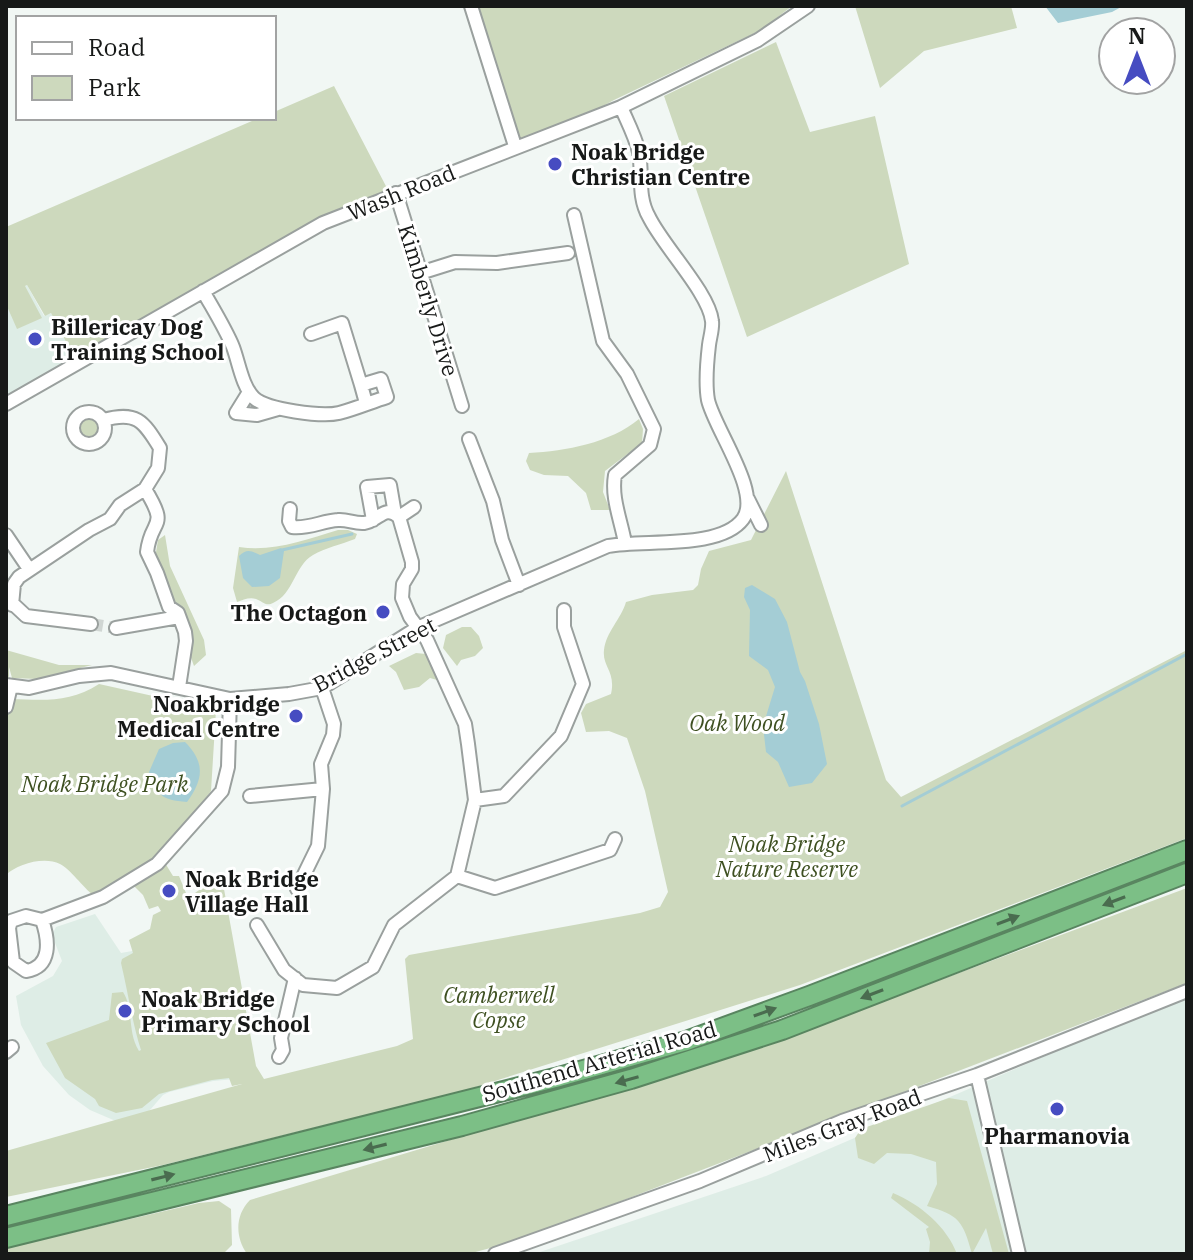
<svg xmlns="http://www.w3.org/2000/svg" width="1193" height="1260" viewBox="0 0 1193 1260" font-family="'IBM Plex Serif',serif">
  <style>
    .built { fill: #deede6 }
    .green { fill: #cdd9bd }
    .water { fill: #a4cdd5 }
    .lines { fill: none; stroke-linecap: round; stroke-linejoin: round }
    .stream { stroke: #a4cdd5; stroke-width: 3 }
    .minor-tunnel { stroke: #d0d6d3; stroke-width: 12; stroke-dasharray: 12 6; stroke-linecap: butt }
    .minor-casing { stroke: #9aa09e; stroke-width: 16 }
    .highway-casing { stroke: #598560; stroke-width: 22 }
    .minor { stroke: #fff; stroke-width: 12 }
    .highway { stroke: #7cbf86; stroke-width: 18 }
    .oneway { fill: #4a6c4f }
    .poi-dot { fill: #464cc1; stroke: #fff; stroke-width: 3 }
    .labels { text-anchor: middle; dominant-baseline: central; stroke-width: 6; stroke-linejoin: round; paint-order: stroke }
    .poi-label { font-size: 22px; font-weight: bold; fill: #171918; stroke: #fff; text-anchor: start }
    .street-label { font-size: 22px; fill: #171918; stroke: #fff }
    .park-label { font-size: 22px; font-style: italic; fill: #3e5021; stroke: #fff }
  </style>
  <rect width="100%" height="100%" fill="#f1f7f4"/>
  <path class="built" d="M27 285 44 316 51 313 76 361 6 398V295Z
    M95 914 121 953 138 950 246 1078 213 1081 169 1092 163 1095 144 1117 118 1122 90 1110 69 1095 43 1066 21 1025 16 996 53 976 62 961 52 935 56 927Z
    M1187 995V1254H534L766 1176Z"/>
  <path class="green" d="M471 6H792L761 30 614 100 558 131 515 146Z
    M855 6H1011L1017 28 924 51 880 88Z
    M776 42 810 132 875 116 909 264 747 337 664 96Z
    M334 86 389 192 76 361 51 313 45 316 27 285 25 286 42 318 17 329 6 304V227L259 118H274V112Z
    M73 428a16 16 0 1 1 32 0a16 16 0 1 1-32 0Z
    M639 419 643 429 642 443 605 471 603 492 610 510H591L586 493 568 476 544 475 530 470 526 461 529 453C566 451 610 443 639 419Z
    M786 471 886 780 901 797 1187 650V838L800 985 463 1091 163 1165 6 1197V1151L242 1084 232 1086 229 1078 212 1080 159 1094 142 1108 116 1113 99 1106 95 1099 65 1078 46 1043 109 1020 112 993 123 992C134 1009 127 1032 139 1051L141 1050C132 1022 128 992 121 963L122 959 133 953 129 940 150 929 153 915 161 911 158 906 149 909 143 895 129 881 93 895C84 888 69 868 60 864 44 856 17 864 6 875V713L11 699C44 700 70 703 99 684L216 710 211 791 171 846 174 854 165 863 173 876H179L188 898 213 880 222 878 256 1066 264 1079 397 1046 413 1039 405 959 409 955 640 913 660 907 668 892 645 791 627 738 609 731 586 732 581 713 586 704 611 694C616 671 602 667 604 650 606 632 621 619 626 602L652 595 693 590 698 585 701 569 709 551 751 540Z
    M338 530H348L357 534 355 539C342 544 325 548 313 555 294 566 294 594 273 603 266 607 262 601 256 599 249 597 243 600 237 602L233 588 239 547C274 552 304 540 338 530Z
    M165 535 170 566 204 640 206 655 194 666 155 558 158 540Z
    M462 627H471L479 636 483 648 475 656 461 660 457 666 443 648 446 635Z
    M6 650 59 665H92L37 679 12 678 9 667V677L6 676Z
    M416 653 426 654 438 676 437 680 430 678 419 687 404 690 396 672 389 666Z
    M1187 888V983L520 1240 468 1254H247C235 1237 235 1215 250 1200L757 1048Z
    M949 1098 967 1101 1009 1254H993L986 1228 972 1254C963 1221 959 1215 927 1206L937 1184 936 1162 911 1154 887 1153 874 1164 858 1158 855 1138 861 1129Z
    M893 1193C920 1204 947 1227 957 1254H929L930 1242 926 1229 929 1227 891 1198Z
    M219 1201 231 1209 232 1245 223 1254H6V1248L199 1203Z"/>
  <path class="water" d="M1045 6H1123L1112 12 1058 23Z
    M281 548 284 551 280 578 269 586 252 587 243 578 239 556C247 548 251 551 260 555Z
    M752 585 775 599 787 622 800 672 805 681 819 724 827 764 812 783 789 787 778 762 766 752 763 726 775 687 768 670 749 656 750 610 744 597 745 588Z
    M185 742C206 763 203 780 187 802 161 800 157 795 149 772L159 749 173 743Z"/>
  <g class="lines">
    <path class="stream" d="M282 550 352 534
      M902 806 1187 654"/>
    <path class="minor-tunnel" d="M91 624 116 628"/>
    <g class="minor-casing">
      <path id="minor" d="M471 6 515 146
        M396 193 462 406
        M574 215 603 341 627 374 654 429 650 445 615 475C611 498 621 520 625 543
        M420 273 455 262 497 263 568 253
        M203 291C213 309 225 328 233 347 239 363 242 386 254 398 267 410 322 417 339 413 355 409 371 402 387 397L381 379 361 385 366 403
        M311 334 342 323 361 385
        M249 392 236 413 257 415 278 409
        M6 404 323 223 621 107 758 40 808 6
        M73 428a16 16 0 1 1 32 0a16 16 0 1 1-32 0Z
        M103 420C136 411 143 420 160 448L158 468 145 489
        M469 439 493 501 502 540 519 585
        M748 499 761 525
        M399 517 414 507
        M373 520 367 487 390 485 395 514
        M6 535 29 569
        M11 602 26 616 91 624
        M12 605 14 584 19 577 89 530 110 519 120 505 145 489C170 530 151 517 147 552L157 573 169 607 178 613 185 632 186 641 179 687
        M116 628 179 617
        M6 685 29 688 79 676 111 673 230 699 289 694 322 688 417 628 608 546C643 539 720 550 743 519 762 493 714 428 708 400 705 383 707 362 709 345 710 337 713 328 712 321 709 293 663 246 649 217 637 196 643 174 639 152 635 136 627 121 621 107
        M6 707 11 686
        M250 796 323 789 321 764 333 735 334 724 322 688
        M475 800 504 796 561 736 583 684 564 627V610
        M457 876 495 888 610 850 615 839
        M297 889 318 846 323 789
        M11 921 26 916 42 920 103 897 157 864 222 791 228 767 230 699
        M11 921 9 928 13 962 26 971C52 967 49 940 42 920
        M257 925 284 970 303 985 337 988 373 967 394 925 457 876 475 800 468 744 465 724 455 702 427 640 410 617 402 598 403 584 412 569V562L399 517C384 504 379 521 364 523 355 524 347 519 338 520 322 521 309 529 292 527L289 521 290 509
        M6 1052 12 1047
        M279 1057 283 1050 281 1038 295 978
        M977 1075 1019 1254
        M495 1254 700 1181 842 1121 977 1075 1187 991"/>
    </g>
    <g class="highway-casing">
      <path id="highway" d="M6 1216 555 1078 686 1041 809 996 1187 850
        M6 1238 462 1126 631 1079 782 1030 1187 873"/>
    </g>
    <use href="#minor" class="minor"/>
    <use href="#highway" class="highway"/>
  </g>
  <defs><path id="oneway-solid" d="M-6-.8H1V-3.2L6.5 0L1 3.2V.8H-6Z" transform="scale(2)"/></defs>
  <g class="oneway">
    <use href="#oneway-solid" transform="translate(1114 901) rotate(159)"/>
    <use href="#oneway-solid" transform="translate(1008 920) rotate(-21)"/>
    <use href="#oneway-solid" transform="translate(872 994) rotate(159)"/>
    <use href="#oneway-solid" transform="translate(765 1012) rotate(-20)"/>
    <use href="#oneway-solid" transform="translate(627 1080) rotate(164)"/>
    <use href="#oneway-solid" transform="translate(375 1147) rotate(166)"/>
    <use href="#oneway-solid" transform="translate(163 1177) rotate(-14)"/>
  </g>
  <g class="poi-dot">
    <circle cx="555" cy="164" r="8"/>
    <circle cx="35" cy="339" r="8"/>
    <circle cx="383" cy="612" r="8"/>
    <circle cx="296" cy="716" r="8"/>
    <circle cx="169" cy="891" r="8"/>
    <circle cx="125" cy="1011" r="8"/>
    <circle cx="1057" cy="1109" r="8"/>
  </g>
  <g class="labels">
    <g class="poi-label">
      <text x="571" y="151">Noak Bridge<tspan x="571" dy="25">Christian Centre</tspan></text>
      <text x="51" y="326">Billericay Dog<tspan x="51" dy="25">Training School</tspan></text>
      <text x="367" y="612" text-anchor="end">The Octagon</text>
      <text x="280" y="703" text-anchor="end">Noakbridge<tspan x="280" dy="25">Medical Centre</tspan></text>
      <text x="185" y="878">Noak Bridge<tspan x="185" dy="25">Village Hall</tspan></text>
      <text x="141" y="998">Noak Bridge<tspan x="141" dy="25">Primary School</tspan></text>
      <text x="1057" y="1135" text-anchor="middle">Pharmanovia</text>
    </g>
    <g class="street-label">
      <text transform="translate(401 192) rotate(-22)">Wash Road</text>
      <text transform="translate(429 300) rotate(73)">Kimberly Drive</text>
      <text transform="translate(374 654) rotate(-28)">Bridge Street</text>
      <text transform="translate(599 1061) rotate(-16)">Southend Arterial Road</text>
      <text transform="translate(842 1125) rotate(-21)">Miles Gray Road</text>
    </g>
    <g class="park-label">
      <text x="737" y="722">Oak Wood</text>
      <text x="105" y="783">Noak Bridge Park</text>
      <text x="787" y="843">Noak Bridge<tspan x="787" dy="25">Nature Reserve</tspan></text>
      <text x="499" y="994">Camberwell<tspan x="499" dy="25">Copse</tspan></text>
    </g>
  </g>
  <rect width="1193" height="1260" fill="none" stroke="#171918" stroke-width="16"/>
  <rect x="16" y="16" width="260" height="104" fill="#ffffff" stroke="#a2a3a3" stroke-width="2"/>
  <rect x="32" y="42" width="40" height="12" fill="#ffffff" stroke="#a2a3a3" stroke-width="2"/>
  <text x="88" y="56" font-size="24" fill="#171918">Road</text>
  <rect x="32" y="76" width="40" height="24" fill="#cdd9bd" stroke="#a2a3a3" stroke-width="2"/>
  <text x="88" y="96" font-size="24" fill="#171918">Park</text>
  <g transform="translate(1137 56)"><circle r="38" fill="#ffffff" stroke="#a2a3a3" stroke-width="2"/>
  <path d="M0-6L14 30L0 20L-14 30Z" fill="#464cc1"/>
  <text y="-12" font-size="22" font-weight="bold" text-anchor="middle" fill="#171918">N</text>
  </g>
</svg>
